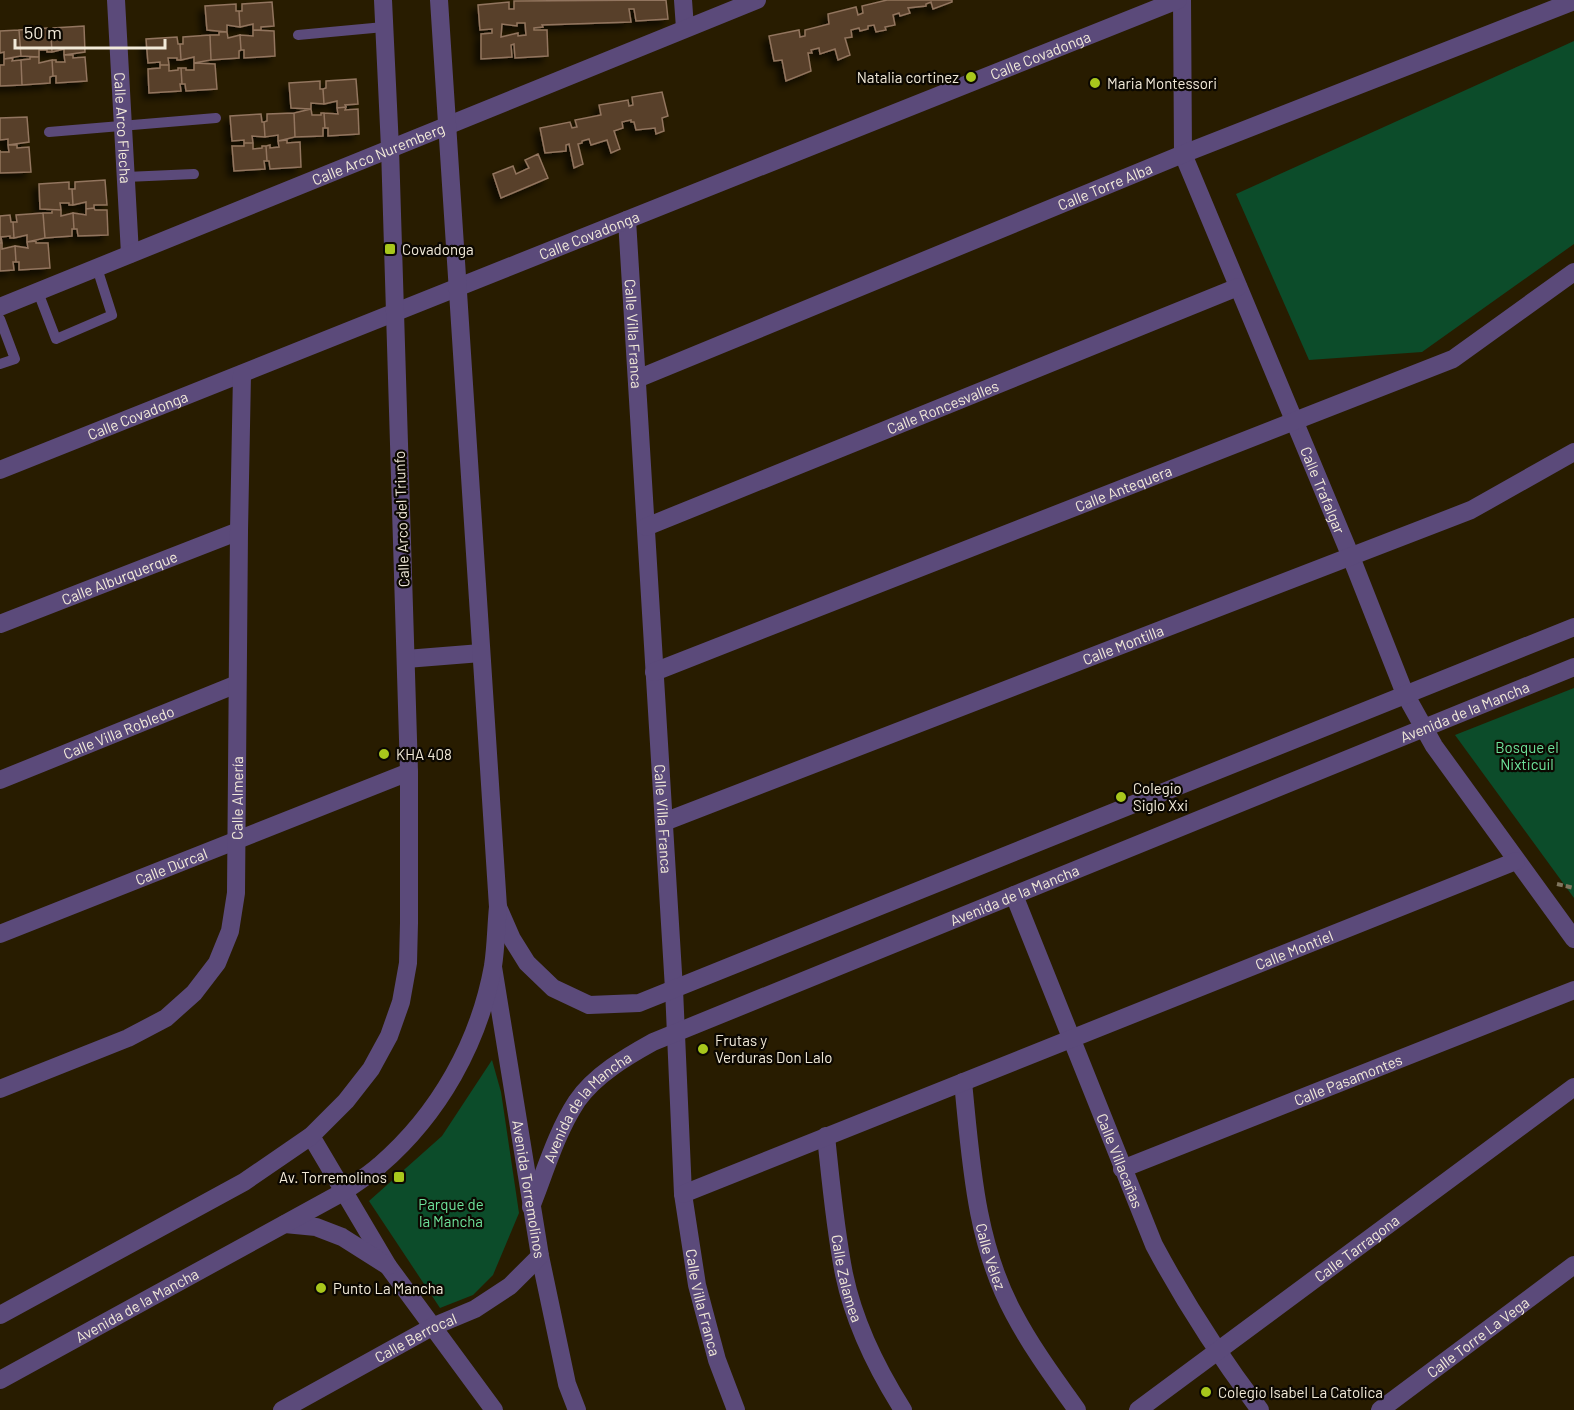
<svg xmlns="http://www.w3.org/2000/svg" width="1574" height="1410" viewBox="0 0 1574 1410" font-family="Barlow,sans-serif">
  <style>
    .green { fill: #0c4c2a }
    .building { fill: #583f29; stroke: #92755e; stroke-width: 1.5; fill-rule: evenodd; filter: url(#shadow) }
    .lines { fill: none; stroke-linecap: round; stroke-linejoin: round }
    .path { stroke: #80765f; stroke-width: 4; stroke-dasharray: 6 3; stroke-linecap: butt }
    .service { stroke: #5b4a7a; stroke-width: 10 }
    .minor { stroke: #5b4a7a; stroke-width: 18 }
    .tertiary { stroke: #5b4a7a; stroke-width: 18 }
    .poi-dot { fill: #a8c71c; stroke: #0c0801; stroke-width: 2 }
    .labels { text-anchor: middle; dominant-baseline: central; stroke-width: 4.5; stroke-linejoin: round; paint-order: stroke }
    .street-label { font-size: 15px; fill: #f2ead9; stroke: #0c0801 }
    .poi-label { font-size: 15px; fill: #f2ead9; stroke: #0c0801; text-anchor: start }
    .park-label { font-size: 15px; fill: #6ee39a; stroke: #0c0801 }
  </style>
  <defs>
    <filter id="shadow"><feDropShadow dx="-5.5" dy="5.5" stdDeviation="3" flood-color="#0009"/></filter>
  </defs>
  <rect width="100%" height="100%" fill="#281c00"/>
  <path class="green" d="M1574 41V244L1422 352 1309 360 1236 194Z
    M1574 688V898L1455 735Z
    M492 1060 501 1092 519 1213 493 1275 473 1295 440 1308 369 1201 442 1136Z"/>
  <path class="building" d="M666 0 668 19 636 21 634 9H629L631 22 542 25 543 27 534 28V30H547L548 56 515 58 514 44 511 45 512 57 481 59V34L492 33V29L480 30 478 5 509 2V9H514V1ZM517 23H525L526 35 518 36V33L501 37 502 24 517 26Z
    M887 0H952V2L933 9 931 2 926 4V6L908 8 910 13 900 16 899 13 893 15 895 25 885 27 886 30 876 32 874 25 868 26V29L860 31 859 28 851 30 852 37 845 38 850 55 838 60 835 49 820 54 819 48 811 50 812 53H808L811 71 786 81 782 60 774 61 769 36 799 30 800 37 805 36V30L829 24 828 14 856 7 858 15 863 13 862 6Z
    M272 2 274 26 261 27V30H253V24L240 27 239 11H242V4Z
    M236 4V11H239L240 27 227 25V32L207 30 205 6Z
    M84 26 85 52 64 55V49L52 52 51 36 53 35V28Z
    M47 28 48 36H51L52 52H47V50H39V57L21 56 19 30Z
    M19 30 21 56 4 59V52L0 53V31Z
    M253 30 274 31 275 56 244 58V50H241L240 35 253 36Z
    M219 32H227L228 38 240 35 241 50 239 51V58L211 60 210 35H219Z
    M210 35 211 60 194 63V57L181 60 180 44H183V37Z
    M177 37 178 44H180L181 60H177V58H168L169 65H160V62L148 63 146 39Z
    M64 55H73V58L85 57 87 81 56 83V76H53L52 60H56V62H65Z
    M30 57H39V63L52 60 53 76 50 77V83L22 85 21 60 30 59Z
    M13 58 12 61 21 60 22 85 0 86V65H4V59Z
    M194 63 215 64 217 89 186 91 185 84H182L181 68H186V70H194Z
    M160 65H169V71L178 70V68H181L182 84H180L181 91 149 93 148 69 160 68Z
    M356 79 358 104 345 105 346 107 337 108V101L324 104 323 89 326 88V81Z
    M320 81V89H323L324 104 311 103V109L291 108 289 83Z
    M662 92 668 116 662 118 664 131 656 134 655 128 636 130 634 122H631V120L622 122 623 128 614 131 620 149 611 153 607 140 591 145 589 139 582 141V143L578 144 583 164 574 168 569 144 566 145V151L545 153 540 128 570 122 572 128 577 127 575 120 601 115 599 105 628 100 629 106 633 105 632 97Z
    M346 107 345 110 358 109 359 134 328 136V128H325L324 113 338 114 337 108Z
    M311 109 312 115H321V113H324L325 128H323V136L295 137 294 113Z
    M294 113 295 137 278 141V135L265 137 264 122 267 121V114Z
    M261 114 262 122H264L265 137 252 136 253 143H244V140L232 141 230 116Z
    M27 117 29 142 8 145V139L0 140V118Z
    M287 140V143L300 142 301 167 270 169 269 161H267L266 146 270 145V148L279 147 278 141Z
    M244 143H253V149L262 148V146H266L267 161H264L265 169 234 171 232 146H244Z
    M8 145H17V148L29 147 31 172 0 173V150V152H9Z
    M538 154 548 178 501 198 493 174 513 166 516 174 529 168 525 160Z
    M105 180 107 205H94V208L86 209V202L73 205 72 189H75V182Z
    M69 182V189H72L73 205H69V203H60L61 210 40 209 39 184Z
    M94 208 95 210H107L108 235 78 236 77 229H74L73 213 86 215V209Z
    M52 210H61V216L73 213 74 229H72V236L45 238 43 213H52Z
    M43 213 45 238 27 242V235L14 238 13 222H17L16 215Z
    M10 215 11 222H13L14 238H10V236L1 237 2 243H0V216Z
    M36 241V243H48L50 268 19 270V262H16L15 246 28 248 27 242Z
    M0 243H2V249L15 246 16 262H13L14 270 0 271Z"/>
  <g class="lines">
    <path class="path" d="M1557 884 1574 888"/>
    <path class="service" d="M298 35 384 27
      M49 132 216 118
      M126 177 194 174
      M38 292 56 339 112 315 97 268
      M0 319 15 359 0 364"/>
    <g class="minor">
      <path id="s1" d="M116 0 130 254"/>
      <path d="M683 0 685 28"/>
      <path id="s2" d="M1182 0 1183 154 1351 557 1405 694 1434 746 1574 939"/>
      <path id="s3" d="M627 220 674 989 683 1194 697 1285 717 1360 736 1410"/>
      <path id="s4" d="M0 307 757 0"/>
      <path id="s5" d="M637 379 1183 154 1574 1"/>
      <path id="s6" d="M0 470 1178 0"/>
      <path id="s7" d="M646 527 1238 287"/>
      <path id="s8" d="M0 624 239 531"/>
      <path id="s9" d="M654 672 1453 359 1574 272"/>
      <path id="s10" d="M0 780 237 684"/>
      <path id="s11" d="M664 822 1471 510 1574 452"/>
      <path id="s12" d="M1014 895 1154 1245C1185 1303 1220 1357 1260 1410"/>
      <path d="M498 907 512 939 527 963 553 988 589 1005 639 1003 1574 627"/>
      <path id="s13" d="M0 934 409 772"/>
      <path id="s14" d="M493 967 540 1256 567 1384 577 1410"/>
      <path id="s15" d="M963 1082C971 1161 975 1242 1014 1314 1032 1348 1055 1379 1077 1410"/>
      <path id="s16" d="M0 1089 128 1038 166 1018 194 993 217 963 230 931 236 893 239 531 242 374"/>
      <path d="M311 1136 388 1266 494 1410"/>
      <path id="s17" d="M826 1136C831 1183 835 1229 844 1274 854 1322 877 1369 903 1410"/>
      <path id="s18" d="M1122 1169 1574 990"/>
      <path id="s19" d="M683 1194 1516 861"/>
      <path id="s20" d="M531 1207C545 1172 556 1133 577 1101 595 1075 626 1057 653 1042L1574 667"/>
      <path id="s21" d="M282 1410 432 1327 475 1309 510 1286 540 1256"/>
      <path id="s22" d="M1138 1410 1574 1087"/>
      <path id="s23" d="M1380 1410 1574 1265"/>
    </g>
    <g class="tertiary">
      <path d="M406 659 481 653"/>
      <path d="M285 1224 316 1227 342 1237 388 1266"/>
      <path d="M0 1315 244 1182 311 1136 346 1101 371 1069 389 1036 401 1002 408 963 409 923V772L390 148 383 0"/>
      <path id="s24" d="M0 1380 343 1192C356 1183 369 1175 380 1165 439 1114 479 1043 493 966 496 947 496 927 498 907L439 0"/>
    </g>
  </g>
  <g class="poi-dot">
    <circle cx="971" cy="77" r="6"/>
    <circle cx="1095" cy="83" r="6"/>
    <rect x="384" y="243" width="12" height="12" rx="3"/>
    <circle cx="384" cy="754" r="6"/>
    <circle cx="1121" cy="797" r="6"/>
    <circle cx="703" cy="1049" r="6"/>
    <rect x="393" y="1171" width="12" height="12" rx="3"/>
    <circle cx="321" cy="1288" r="6"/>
    <circle cx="1206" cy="1392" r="6"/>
  </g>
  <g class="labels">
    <g class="street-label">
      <text stroke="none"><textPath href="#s6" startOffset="1120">Calle Covadonga</textPath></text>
      <text stroke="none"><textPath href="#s1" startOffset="128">Calle Arco Flecha</textPath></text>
      <text stroke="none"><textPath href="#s4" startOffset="408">Calle Arco Nuremberg</textPath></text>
      <text stroke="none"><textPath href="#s5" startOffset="506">Calle Torre Alba</textPath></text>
      <text stroke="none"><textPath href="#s6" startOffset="634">Calle Covadonga</textPath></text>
      <text stroke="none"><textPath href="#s3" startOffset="114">Calle Villa Franca</textPath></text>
      <text stroke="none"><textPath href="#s7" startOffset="320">Calle Roncesvalles</textPath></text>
      <text stroke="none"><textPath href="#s6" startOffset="148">Calle Covadonga</textPath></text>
      <text stroke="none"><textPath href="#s9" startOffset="504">Calle Antequera</textPath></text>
      <text stroke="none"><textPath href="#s2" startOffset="518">Calle Trafalgar</textPath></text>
      <text transform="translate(401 519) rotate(-92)">Calle Arco del Triunfo</text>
      <text stroke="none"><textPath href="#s8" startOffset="128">Calle Alburquerque</textPath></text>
      <text stroke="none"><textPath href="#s11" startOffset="492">Calle Montilla</textPath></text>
      <text stroke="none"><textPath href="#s20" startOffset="1089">Avenida de la Mancha</textPath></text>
      <text stroke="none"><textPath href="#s10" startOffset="128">Calle Villa Robledo</textPath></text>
      <text stroke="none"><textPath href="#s16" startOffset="424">Calle Almería</textPath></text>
      <text stroke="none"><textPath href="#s3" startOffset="600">Calle Villa Franca</textPath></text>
      <text stroke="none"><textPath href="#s13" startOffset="184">Calle Dúrcal</textPath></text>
      <text stroke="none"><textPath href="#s20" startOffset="603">Avenida de la Mancha</textPath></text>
      <text stroke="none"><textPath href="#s19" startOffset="658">Calle Montiel</textPath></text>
      <text stroke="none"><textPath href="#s18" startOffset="243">Calle Pasamontes</textPath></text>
      <text stroke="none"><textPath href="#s20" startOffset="117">Avenida de la Mancha</textPath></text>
      <text stroke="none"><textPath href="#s12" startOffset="286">Calle Villacañas</textPath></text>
      <text stroke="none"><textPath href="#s14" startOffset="225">Avenida Torremolinos</textPath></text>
      <text stroke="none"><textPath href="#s22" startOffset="272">Calle Tarragona</textPath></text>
      <text stroke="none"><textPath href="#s15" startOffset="177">Calle Vélez</textPath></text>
      <text stroke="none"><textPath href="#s17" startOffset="144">Calle Zalamea</textPath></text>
      <text stroke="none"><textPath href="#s3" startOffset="1086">Calle Villa Franca</textPath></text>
      <text stroke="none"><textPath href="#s24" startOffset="156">Avenida de la Mancha</textPath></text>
      <text stroke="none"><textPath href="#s23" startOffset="122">Calle Torre La Vega</textPath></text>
      <text stroke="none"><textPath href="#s21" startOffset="152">Calle Berrocal</textPath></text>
    </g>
    <g class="poi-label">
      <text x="959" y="77" text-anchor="end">Natalia cortinez</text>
      <text x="1107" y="83">Maria Montessori</text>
      <text x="402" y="249">Covadonga</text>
      <text x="396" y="754">KHA 408</text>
      <text x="1133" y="788">Colegio<tspan x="1133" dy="17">Siglo Xxi</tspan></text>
      <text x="715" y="1040">Frutas y<tspan x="715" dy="17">Verduras Don Lalo</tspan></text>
      <text x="387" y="1177" text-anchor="end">Av. Torremolinos</text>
      <text x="333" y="1288">Punto La Mancha</text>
      <text x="1218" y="1392">Colegio Isabel La Catolica</text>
    </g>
    <g class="park-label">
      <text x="1527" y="747">Bosque el<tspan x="1527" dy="17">Nixticuil</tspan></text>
      <text x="451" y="1204">Parque de<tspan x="451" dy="17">la Mancha</tspan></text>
    </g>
  </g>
  <path d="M15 39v9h150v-9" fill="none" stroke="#f2ead9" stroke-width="3"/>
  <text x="24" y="39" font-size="18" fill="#f2ead9" stroke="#0c0801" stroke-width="4.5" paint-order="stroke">50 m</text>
</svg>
